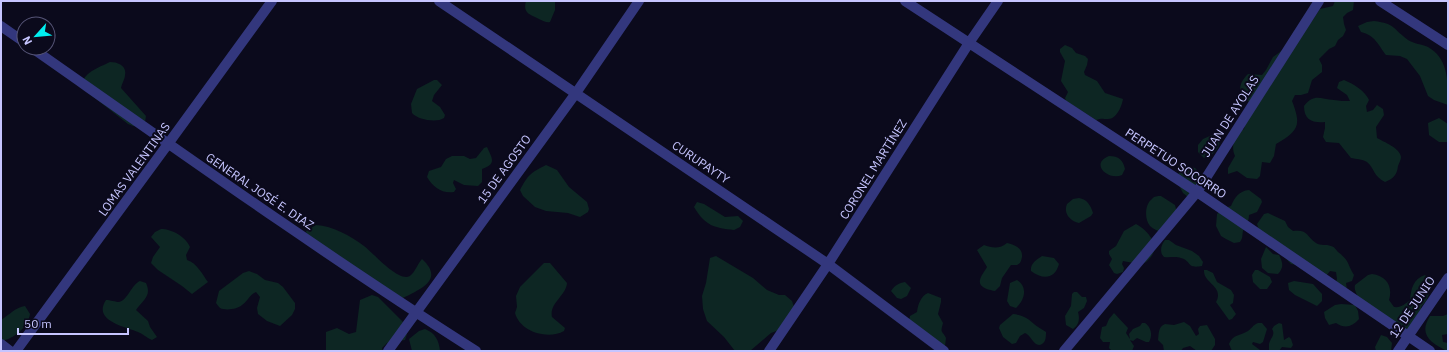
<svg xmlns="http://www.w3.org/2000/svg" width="1449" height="352" viewBox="0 0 1449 352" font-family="'IBM Plex Sans',sans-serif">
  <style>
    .green { fill: #0d2623 }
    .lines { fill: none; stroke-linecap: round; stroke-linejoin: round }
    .street { stroke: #33377d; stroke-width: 10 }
    .labels { text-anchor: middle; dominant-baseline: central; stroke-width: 4; stroke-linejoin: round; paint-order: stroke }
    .street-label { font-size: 12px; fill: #c6c5ff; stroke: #0b0a1c }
  </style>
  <rect width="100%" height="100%" fill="#0b0a1c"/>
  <path class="green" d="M526 1H555V10L550 22C545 23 542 20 537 18 528 14 523 12 526 1Z
    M1335 1H1354L1353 10 1347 13 1343 17 1344 24 1346 30 1343 36 1338 40 1335 46 1329 49 1319 59 1322 65V72L1312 80 1308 93 1301 95H1295L1292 101C1302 126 1298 131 1276 144L1274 156 1270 163 1262 162 1260 176 1257 179 1247 178 1237 171 1228 174V168L1235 156C1231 147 1234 140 1237 131L1244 129 1249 102C1237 93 1238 84 1248 74L1262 75 1266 70 1273 57 1284 49 1294 31 1312 21 1320 9 1333 6Z
    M1374 21C1396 24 1392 28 1408 40 1414 44 1422 44 1428 47 1449 59 1448 82 1448 105L1434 100 1428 96 1420 76 1407 59 1400 56 1386 55C1378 45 1375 35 1361 32L1358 26 1367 22Z
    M1065 45 1072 48 1076 53 1085 56 1088 59 1087 65 1084 72 1085 75 1097 81 1105 93 1123 99C1122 105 1117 119 1108 119 1102 119 1102 118 1096 120L1066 101 1065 98 1068 92 1061 81 1065 61 1060 52V49Z
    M110 62C118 62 127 66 125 75 125 79 122 83 121 88L146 116 145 122 140 127 133 126 128 124 82 88C81 73 98 68 110 62Z
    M434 80H437L442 85 434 95 432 101 440 107 445 115 444 118C437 123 418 120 412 113L411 104 417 89Z
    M1344 80C1354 84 1365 91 1369 100L1366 106 1367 112 1373 110 1377 105 1383 109 1384 115 1376 127 1377 138C1384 142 1400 148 1401 157 1401 160 1399 163 1398 166 1397 175 1393 179 1385 182 1373 176 1375 169 1367 162 1362 159 1356 159 1351 158L1339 143 1326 142 1323 137 1325 128V122C1312 123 1304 120 1304 106 1314 93 1320 99 1334 100 1339 101 1345 101 1350 101L1347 95 1337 88 1339 82Z
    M1439 118 1448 124V142H1439L1429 135 1428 123Z
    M1212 135C1229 138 1214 157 1204 158L1198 152V145L1203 139Z
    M487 147C492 158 497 164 482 169V182L478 186 464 185 454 180 453 183 456 189 454 192C442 194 433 187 427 177L429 171 441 167 446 159 452 156H464L470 159 476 158 484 148Z
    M1109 156C1119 156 1123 160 1125 169L1122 175C1109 181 1089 164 1109 156Z
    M546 165 557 170 569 187 587 202 589 209 588 212 580 217 568 213 546 211 535 207 523 196 520 190C528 175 530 173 546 165Z
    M1188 166 1195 168 1203 176 1188 197 1183 193 1176 180 1180 170Z
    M1249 190 1261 199 1262 202 1257 212 1249 215C1249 223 1245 225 1243 231 1242 236 1243 238 1240 242L1234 243 1226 239 1221 236 1216 226 1217 214 1222 209 1231 206C1235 197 1239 191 1249 190Z
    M1161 196 1175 205 1177 213 1161 233C1157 230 1153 229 1150 226 1144 219 1145 204 1152 199 1154 196 1158 196 1161 196Z
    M1079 198C1087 199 1091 206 1093 213L1091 216 1079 223C1070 221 1063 213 1067 204L1073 199Z
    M697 202 704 204 725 217 738 216 743 221 740 227 734 230C715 228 705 226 694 207Z
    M1268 213 1285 221 1288 227 1293 231C1308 229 1306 236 1316 243 1321 246 1326 244 1331 246 1335 247 1336 250 1338 252 1350 261 1347 264 1354 275L1352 281 1346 283 1347 290 1335 285 1337 279 1336 272 1330 271 1326 276 1303 266 1291 264 1259 230 1257 224 1264 214Z
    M1136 224C1148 230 1161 246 1150 258 1148 260 1146 263 1143 263 1137 264 1129 262 1123 261L1122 264 1124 268 1123 272 1117 274 1114 273 1109 265 1112 259 1109 254V251L1116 246 1124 231Z
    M316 225C333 226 351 236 364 246 373 253 395 278 407 277 414 276 417 264 422 259 445 280 420 289 403 298L349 272C336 269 332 257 323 248 318 244 312 241 307 237L306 231Z
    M161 229C172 229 186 237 190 247L186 255 187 260C197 263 202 274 208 282L192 294 182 286 158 270 151 263 153 257 160 247 151 237 155 232Z
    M1165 240H1169L1176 245 1192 251 1199 256 1203 262 1202 266C1186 269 1192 261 1181 258 1175 256 1170 258 1164 257 1159 252 1161 245 1165 240Z
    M1007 243C1015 245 1023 248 1022 257 1021 261 1021 263 1017 265H1011L1002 278 1000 286 995 291C990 290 978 288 980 280 981 275 985 271 987 267L977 250 984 245C992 248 1000 249 1007 243Z
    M1266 247 1273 254 1279 255C1283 263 1284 267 1278 274L1268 273 1262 268 1261 259Z
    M716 256 753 278 767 290 779 295H785L792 301 794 307 782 329 771 333 750 351H735L724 337 707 321 703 309 702 296 706 283 710 258Z
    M1042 256 1054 258 1059 264C1055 279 1043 280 1031 271 1030 264 1036 260 1042 256Z
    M544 263H550L567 283C566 296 549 303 552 317L565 328 564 331C548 340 520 332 515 313L517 307 516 296 520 287Z
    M1204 270H1207L1213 273 1217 282 1231 290 1234 295 1233 303 1230 305 1236 314 1232 319 1229 320 1216 302C1217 300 1218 298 1218 295 1218 285 1203 281 1204 270Z
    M1255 270H1258L1270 277 1272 282 1267 289H1260L1253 282 1252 275Z
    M249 271 257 274 265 280 278 283 283 287 295 303V309L292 315 280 326 267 321 258 314 257 308 260 297 256 292C249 295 248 301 242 305 238 309 226 311 220 308 218 306 217 304 216 303L219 291 243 273Z
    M1372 274C1387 276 1393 287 1389 300L1394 307C1401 308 1405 304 1410 300 1411 289 1413 279 1425 275L1430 280 1432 286 1426 301 1421 307V312L1407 332 1381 324V321C1373 313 1352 296 1355 285L1368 275Z
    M1017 280C1028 287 1025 300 1016 308L1010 306 1007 301 1010 283Z
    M140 281 146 283C152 296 143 300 136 310L148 321 150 327 157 337 152 340C147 338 143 334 138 332 126 327 92 321 106 300 110 300 116 302 119 302 128 300 131 285 140 281Z
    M1294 281 1313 284 1322 294V301L1317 306 1295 295 1289 290 1288 283Z
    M905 282 911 288 907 296 901 299 897 298 891 291C895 285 899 283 905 282Z
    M1074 292H1077L1082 297H1086L1087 301 1084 308 1078 312C1080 319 1079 325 1073 329L1066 325 1065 316 1071 306 1072 294Z
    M928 293 941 298V302L938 314 943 323C940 334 942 330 946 338L945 346 909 321 910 316 917 312C918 304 921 296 928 293Z
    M372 295 378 297 404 323 407 334 405 340 387 343 382 348 383 351H326V332L337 328 349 334 356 332 360 300Z
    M1341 304 1355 305 1358 311 1359 319C1352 327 1345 329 1336 323L1329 325 1325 318 1324 312 1335 305Z
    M25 306 30 314C28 327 14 339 1 341V320C9 315 16 307 25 306Z
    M1114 313 1128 328 1126 333 1130 339 1129 334 1133 329 1140 326 1142 323H1145C1151 327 1153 335 1149 342H1146L1137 338 1133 341 1130 340 1134 346 1132 351H1112L1109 348 1110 342H1103L1100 338 1102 327 1106 326 1109 319Z
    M1013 314C1022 315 1028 318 1034 324 1037 327 1042 329 1046 332 1046 336 1046 342 1042 344 1035 349 1031 335 1025 333L1020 336 1016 343 1012 344 1003 337 999 328 1000 325Z
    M1448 314V334L1442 335 1443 342 1448 343V351H1447C1431 343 1418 335 1430 316H1443Z
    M1184 322 1190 326 1196 336 1199 334 1198 329 1200 326 1207 325 1215 339V345L1211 351H1197L1190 346 1183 348 1181 351H1164L1163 345 1158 340C1159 333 1158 327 1165 324L1174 325Z
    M1258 323H1262L1267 329 1263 342 1260 344 1253 342 1252 344 1260 350V351H1232L1229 344C1233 334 1240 336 1248 331 1252 328 1253 325 1258 323Z
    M1279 323 1282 324 1284 340 1289 337 1291 339 1293 345 1291 348 1282 347 1279 351H1269C1269 349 1269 346 1269 344 1270 338 1276 335 1272 329L1274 326Z
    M425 329C435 333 439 340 440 351H412L409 339 419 331Z
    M1381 335 1387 337 1392 343 1391 351H1376L1375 347Z"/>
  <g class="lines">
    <path class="street" d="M439 1 828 264 944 351
      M905 1 1197 192 1430 351
      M1380 1 1448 45
      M1 26 24 42
      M32 48C179 151 325 255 476 351
      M1 344 10 351
      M16 351 168 144 272 1
      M388 351 576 93 639 1
      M769 351 828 264 969 43 998 1
      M1064 351 1197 192 1319 1
      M1398 351 1448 278"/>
  </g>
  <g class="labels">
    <g class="street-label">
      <text transform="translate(1230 116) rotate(-57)">JUAN DE AYOLAS</text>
      <text transform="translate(701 162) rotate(34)">CURUPAYTY</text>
      <text transform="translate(1176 163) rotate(33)">PERPETUO SOCORRO</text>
      <text transform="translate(134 169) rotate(-54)">LOMAS VALENTINAS</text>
      <text transform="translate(504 169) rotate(-54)">15 DE AGOSTO</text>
      <text transform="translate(873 169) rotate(-58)">CORONEL MARTÍNEZ</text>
      <text transform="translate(260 191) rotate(34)">GENERAL JOSÉ E. DIAZ</text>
      <text transform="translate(1412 307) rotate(-56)">12 DE JUNIO</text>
    </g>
  </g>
  <rect width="1449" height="352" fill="none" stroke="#c6c5ff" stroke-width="4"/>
  <g transform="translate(36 36) rotate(243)"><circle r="19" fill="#0b0a1c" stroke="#565577"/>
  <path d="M0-3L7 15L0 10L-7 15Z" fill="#00eff0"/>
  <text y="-6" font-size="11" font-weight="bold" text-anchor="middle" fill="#c6c5ff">N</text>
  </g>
  <path d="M18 328v6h110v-6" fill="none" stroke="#c6c5ff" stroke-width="2"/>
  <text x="24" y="328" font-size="12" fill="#c6c5ff" stroke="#0b0a1c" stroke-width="3" paint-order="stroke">50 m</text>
</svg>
